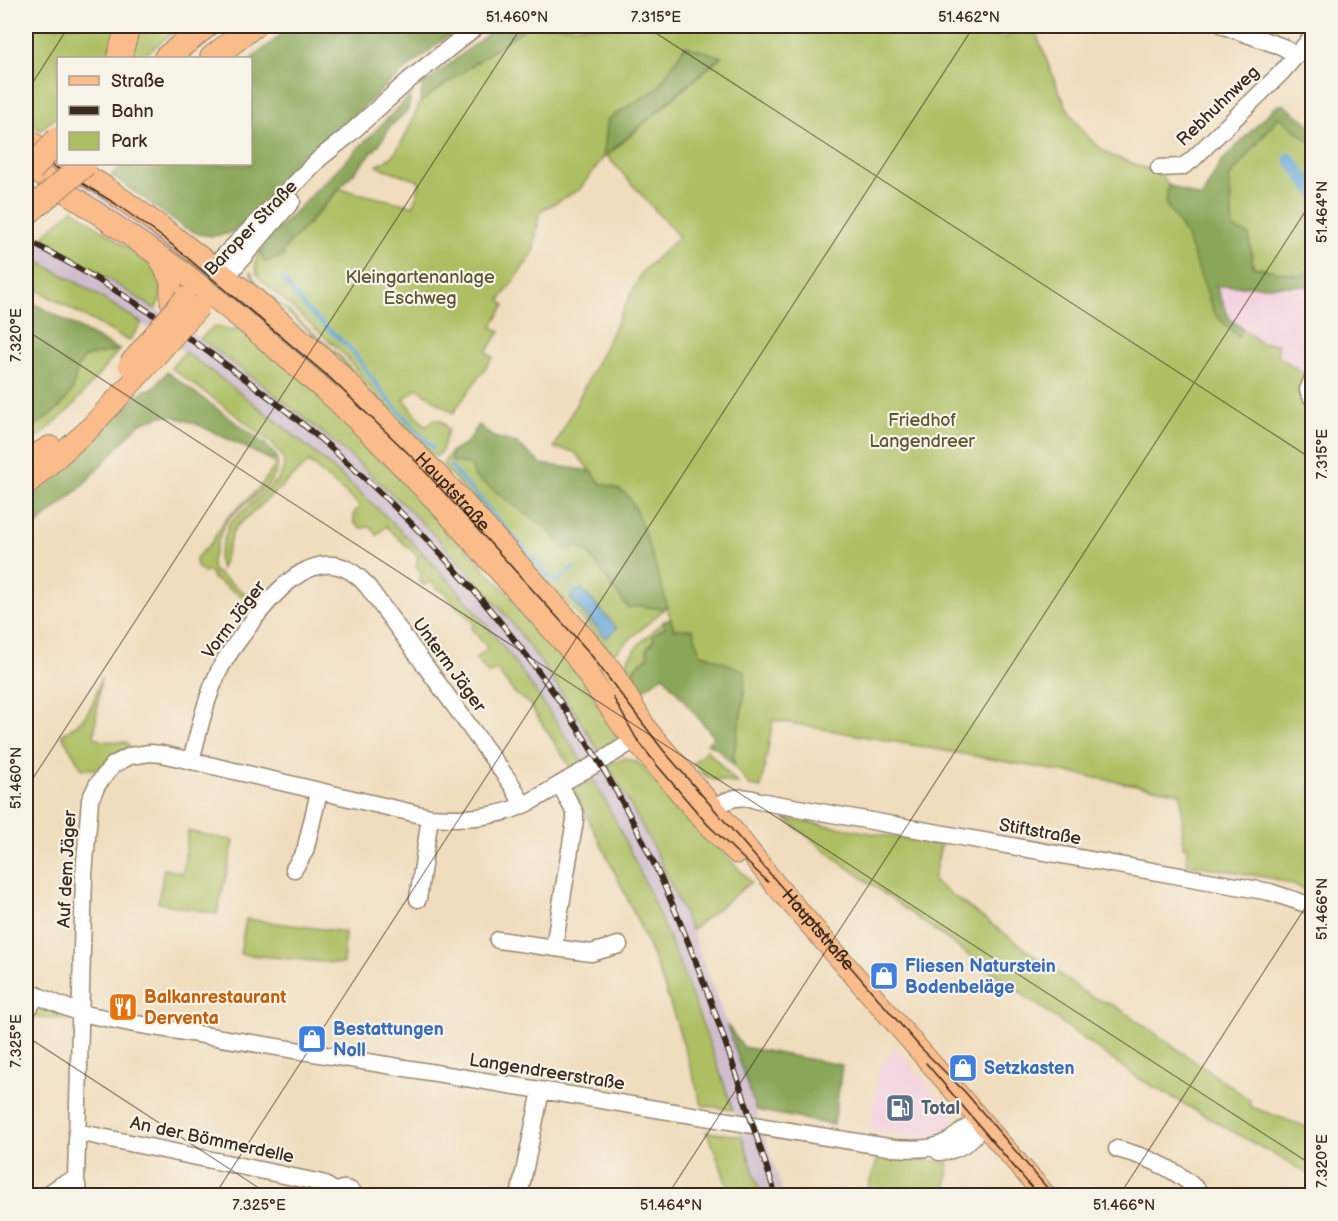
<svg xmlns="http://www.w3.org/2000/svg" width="1338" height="1221" viewBox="0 0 1338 1221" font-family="'Balsamiq Sans',sans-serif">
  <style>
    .built { fill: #f3cfdf }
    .industrial { fill: #cfbdce }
    .green { fill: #aebf63; stroke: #747440; stroke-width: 1.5 }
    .forest { fill: #8aa659; stroke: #62683c; stroke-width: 1.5 }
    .water { fill: #62a6d7; stroke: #4e687a; stroke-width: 1.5 }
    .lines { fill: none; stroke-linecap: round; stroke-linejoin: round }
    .stream { stroke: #62a6d7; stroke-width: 4 }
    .canal { stroke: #62a6d7; stroke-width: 12 }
    .minor-casing { stroke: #96846e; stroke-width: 19 }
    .major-casing { stroke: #96846e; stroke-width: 23 }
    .highway-casing { stroke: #96846e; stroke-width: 26 }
    .minor { stroke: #fff; stroke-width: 16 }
    .major { stroke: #f9bc8a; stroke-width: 21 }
    .highway { stroke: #f9bc8a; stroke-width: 24 }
    .tram { stroke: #3b2a1e; stroke-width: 1.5 }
    .rail-casing { stroke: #3b2a1e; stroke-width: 6 }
    .rail { stroke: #f7f3e8; stroke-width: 4; stroke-dasharray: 11; stroke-linecap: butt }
    .major-bridge-casing { stroke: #96846e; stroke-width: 23; stroke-linecap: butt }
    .highway-bridge-casing { stroke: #96846e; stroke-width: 26; stroke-linecap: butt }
    .major-bridge { stroke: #f9bc8a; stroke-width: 21 }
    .highway-bridge { stroke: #f9bc8a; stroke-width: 24 }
    .ticks { fill: none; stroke: #3b2a1e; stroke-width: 1.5; stroke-opacity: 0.45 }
    .labels { text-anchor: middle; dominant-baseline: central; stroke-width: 4.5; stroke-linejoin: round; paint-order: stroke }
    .street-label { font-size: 18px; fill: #3b2a1e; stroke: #f7f3e8 }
    .park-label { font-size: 18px; fill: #5e5733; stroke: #f7f3e8 }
    .shop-label { font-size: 18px; font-weight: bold; fill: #366cbe; stroke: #f7f3e8; text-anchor: start }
    .food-label { font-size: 18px; font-weight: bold; fill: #c56008; stroke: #f7f3e8; text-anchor: start }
    .service-label { font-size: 18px; font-weight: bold; fill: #4e5e75; stroke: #f7f3e8; text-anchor: start }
    .neatline { fill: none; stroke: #3b2a1e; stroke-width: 2 }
    .ticks-label { font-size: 15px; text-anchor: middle; fill: #3b2a1e }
  </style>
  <rect width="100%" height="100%" fill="#f7f3e8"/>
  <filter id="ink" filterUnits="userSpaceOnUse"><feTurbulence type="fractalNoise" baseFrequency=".0167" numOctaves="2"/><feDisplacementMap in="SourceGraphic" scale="12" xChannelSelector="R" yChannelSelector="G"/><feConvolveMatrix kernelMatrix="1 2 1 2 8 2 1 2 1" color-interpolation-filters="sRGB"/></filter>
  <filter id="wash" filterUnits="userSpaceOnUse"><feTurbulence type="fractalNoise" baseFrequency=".008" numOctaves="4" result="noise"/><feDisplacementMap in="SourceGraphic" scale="24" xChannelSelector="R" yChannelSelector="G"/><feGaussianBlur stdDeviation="1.35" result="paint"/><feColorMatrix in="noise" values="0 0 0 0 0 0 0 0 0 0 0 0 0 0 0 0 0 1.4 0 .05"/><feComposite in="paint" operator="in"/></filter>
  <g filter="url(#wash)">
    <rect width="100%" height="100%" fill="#f0ddbd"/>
    <path class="built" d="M1215 286H1312V371L1306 375 1229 318Z
      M894 1045 955 1117 953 1124 947 1129 923 1138 870 1130 879 1067 889 1057Z"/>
    <path class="industrial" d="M26 146 96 188 200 267 198 270 196 272 26 160Z
      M26 228 98 272 200 339 261 382 325 434 391 492 453 555 506 616 565 696 611 769 655 850 691 930 727 1025 784 1195H761L702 1018 666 928 639 867 594 780 546 706 510 657 452 585 360 491 236 389 185 352 83 286 26 255Z"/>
    <path class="green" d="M26 26H119L111 58H58V116L40 130 26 121Z
      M131 26H181L141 58H124Z
      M528 26H938L1006 38 1015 26H1033C1049 62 1060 108 1088 137 1095 144 1108 156 1118 158 1126 160 1131 163 1139 166 1152 170 1162 171 1168 185L1201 198 1186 235 1229 318 1261 343 1278 344V356L1306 375 1312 403V892L1276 879 1187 864V847H1183L1181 793 773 720 761 788 750 786 735 767 733 758 744 698 745 671 700 653 674 629 634 506 614 487 600 483 575 452 554 448 642 272 679 237 607 156 721 57 685 46 657 89 608 119 603 158 579 190 540 211 533 253 500 300 505 305 492 326 500 332 486 352 493 357 453 413 417 388 404 399 426 427 434 419 442 421 448 430 442 451 435 457 379 400 345 355 259 278C253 268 255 258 261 249V255H284L282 252 340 189 413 206 419 187V181L377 166 393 156 405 137 420 102Z
      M1279 117 1312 143V266L1302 276 1253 267 1249 235 1233 229 1229 178Z
      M73 209 156 268C164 282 164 295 155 309L42 237Z
      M26 255 83 286 142 323 129 341 26 284Z
      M251 272 257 283 342 358 379 407 338 357 256 285 250 273Z
      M219 327 234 331 235 328 263 346 327 400 567 656 617 733 613 745 599 751C570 704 540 659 506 616 419 508 312 419 200 339L212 328Z
      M119 350 71 408 30 445 26 447V433L60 407 72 391 77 369 84 357Z
      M185 352C281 421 372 496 452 584 501 639 543 701 583 763L572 770 528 702 516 695 497 670 488 674 476 658 488 649 471 628 475 625C468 616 448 600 445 592L437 589 431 581 424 585 418 580 422 573 416 567 418 557 386 526 377 535 371 527 361 528 354 523V513L360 506 309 462 234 529 221 569 218 558 229 524 278 480 283 470 284 461 281 454 272 444 240 418 171 368Z
      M451 452 452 461 471 465 492 489 516 504 551 532 566 550 577 546 589 554 603 571 613 590 639 606 664 609 613 654 444 467 443 464Z
      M276 456C287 481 244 502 229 518 222 526 219 538 216 548 213 555 210 563 213 570L248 595 246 599 212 578 213 575 207 571 205 573 197 567 196 558 212 542 224 521 260 487 275 466 273 461Z
      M664 621 665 627 647 648 648 658C639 661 633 669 629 679L624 672C626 651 650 635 664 621Z
      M101 677 94 736 101 741 126 742 130 747 109 758 98 769H82L62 735C89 718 93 707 101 677Z
      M707 750 738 784C713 778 711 784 693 763Z
      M625 758 639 763 685 817 692 819 751 882 691 930 655 850 608 765Z
      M594 780C653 888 693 994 733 1110L702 1105C688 1060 675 1014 658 970 635 910 605 853 577 796L571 791Z
      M784 818 941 845 933 881 1088 995 1117 1007 1250 1100 1249 1106 1312 1129V1176L1138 1078 839 861Z
      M188 831 234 841 217 914 158 903 164 869 183 873Z
      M246 919 345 932 343 964 240 954Z
      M38 1006 72 1018 71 1020 37 1018 34 1013Z
      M706 1132 742 1136 761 1195H730L715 1150Z
      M879 1155 949 1163 946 1195H865Z"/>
    <path class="forest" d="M292 26H460L384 87 246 223 227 234 212 236 199 234 183 227 111 175 124 164H250L251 59Z
      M498 26H528L420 102 422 86Z
      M685 46 721 56 603 158 608 119 657 89Z
      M411 95 408 110 391 126 378 146 282 252 284 256 264 262C258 250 265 245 272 235Z
      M1283 104 1312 126V143L1278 117 1229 178 1233 228 1249 235 1253 267 1302 276 1312 274V286H1216L1229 318 1242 329 1238 337 1214 313 1186 235 1166 204 1168 185 1201 198 1221 162 1275 107Z
      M26 299 119 350 84 357 77 369 72 391 60 407 26 433Z
      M167 372 265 444 276 456 273 461 199 425 173 416H161L140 423 80 488 26 534V497L116 417 144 390 153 389Z
      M479 425 493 437 517 443 541 464 592 471 600 483C609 486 619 488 626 494 639 504 661 585 667 605L664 609 639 606 628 608 589 554 577 546 566 550 551 532 474 476 471 465 451 461V452L466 444Z
      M671 619 674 629H693L700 653 745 671 744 698 733 758 735 767 717 748 707 743 714 737 663 675 638 694 629 679C633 670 639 661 648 658L647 648 653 642V635L665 627 664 621Z
      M727 1025 743 1047 842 1065 834 1125 756 1110Z"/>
    <path class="water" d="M581 588 617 628 606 638 570 598Z"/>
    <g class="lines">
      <path class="stream" d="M283 279 307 310 351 349 385 396 433 448
        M450 466 554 582H557L574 567
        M572 589 579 597"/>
      <path class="canal" d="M1290 159 1312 190"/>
    </g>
  </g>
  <g filter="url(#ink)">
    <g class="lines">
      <g class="minor-casing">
        <path id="minor" d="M1224 26 1283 47 1296 56
          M1159 168 1182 167 1192 160 1281 73 1312 37
          M213 267 320 158 345 138 409 80 477 26
          M226 277 292 201
          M1312 380 1308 390 1312 398
          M191 761C199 731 205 701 218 673 225 657 236 644 246 630 274 591 323 532 368 587L512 785 523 805
          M711 818 714 808C729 798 741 794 759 801L1270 892 1312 906
          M294 869 305 851 319 792
          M418 899 430 817
          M498 940 591 953 619 945
          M554 947 575 820V813L560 785
          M26 991 80 1013 130 1023 894 1148C914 1149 932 1151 950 1140 963 1132 965 1125 983 1123
          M26 1013 37 995
          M77 1132 322 1183 336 1192
          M1117 1149C1149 1157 1180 1170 1203 1196
          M939 1152C960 1151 973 1141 983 1123
          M45 1196 63 1184 76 1180
          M79 1196 76 1180 84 875 90 800 97 785 113 765 130 756 150 753 162 754 430 817C450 818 470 819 490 815 520 811 544 794 569 779 595 765 620 750 644 733
          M335 1196C340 1186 350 1187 356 1196
          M519 1196 541 1091"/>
      </g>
      <g class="major-casing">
        <g id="major">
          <path d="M26 139 58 159"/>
          <path id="s1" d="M67 164 104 186 160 226 250 295 335 369 456 494 573 625 610 668 647 730 735 833 775 884 1046 1196"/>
          <path d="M26 166 49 180 184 273 245 322 337 401 376 439 438 503 573 653 622 725 708 825 737 853"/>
          <path d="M159 257 171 281V301"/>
          <path d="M26 485 87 431 141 373"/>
        </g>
      </g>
      <g class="highway-casing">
        <path id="highway" d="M119 58 128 26
          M166 58 206 26
          M212 58 253 26
          M26 462 50 448"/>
      </g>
      <use href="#minor" class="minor"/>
      <use href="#major" class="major"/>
      <use href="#highway" class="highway"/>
      <g class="tram">
        <path id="s2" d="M26 149 116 204 165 239 329 377 412 457 588 651 663 750 920 1047 965 1092 1054 1196"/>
        <path d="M613 697 636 738 656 764 708 825 768 882"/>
        <path d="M926 1063 1039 1196"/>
      </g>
      <g class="rail-casing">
        <path id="rail" d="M26 240C74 264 121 293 166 323 373 460 551 644 657 870 706 975 740 1086 776 1196"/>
      </g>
      <use href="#rail" class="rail"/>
      <g class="major-bridge-casing">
        <path id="major-bridge" d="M129 365 185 298
          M141 373 199 307"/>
      </g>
      <g class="highway-bridge-casing">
        <path id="highway-bridge" d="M31 170 58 139
          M26 214 85 164"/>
      </g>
      <use href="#major-bridge" class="major-bridge"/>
      <use href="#highway-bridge" class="highway-bridge"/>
    </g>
  </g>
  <path class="ticks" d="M645 26 1312 459M26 93 69 26M26 330 1312 1165M26 789 522 26M26 1036 271 1196M214 1196 974 26M667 1196 1312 201M1119 1196 1312 897"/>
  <defs>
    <g id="shop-square" transform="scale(1.5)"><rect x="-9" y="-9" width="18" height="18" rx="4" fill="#3f7fe0" stroke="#f7f3e8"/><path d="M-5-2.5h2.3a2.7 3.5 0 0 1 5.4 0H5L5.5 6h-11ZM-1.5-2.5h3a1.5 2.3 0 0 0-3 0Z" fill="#fff"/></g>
    <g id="restaurant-square" transform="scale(1.5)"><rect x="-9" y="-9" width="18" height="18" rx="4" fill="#e8710a" stroke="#f7f3e8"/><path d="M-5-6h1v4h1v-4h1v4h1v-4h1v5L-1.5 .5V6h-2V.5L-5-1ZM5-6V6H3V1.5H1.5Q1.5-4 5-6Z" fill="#fff"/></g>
    <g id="fuel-square" transform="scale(1.5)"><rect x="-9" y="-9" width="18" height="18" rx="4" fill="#5c6f8a" stroke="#f7f3e8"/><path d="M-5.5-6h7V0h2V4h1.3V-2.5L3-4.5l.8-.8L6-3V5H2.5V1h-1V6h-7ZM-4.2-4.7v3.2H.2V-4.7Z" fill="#fff"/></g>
  </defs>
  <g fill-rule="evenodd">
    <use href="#shop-square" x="884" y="976"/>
    <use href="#restaurant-square" x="123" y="1007"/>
    <use href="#shop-square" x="312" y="1039"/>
    <use href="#shop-square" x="963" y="1068"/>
    <use href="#fuel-square" x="900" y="1108"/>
  </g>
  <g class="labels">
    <g class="street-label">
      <text transform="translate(1218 106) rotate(-44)">Rebhuhnweg</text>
      <text transform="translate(251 228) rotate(-46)">Baroper Straße</text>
      <text stroke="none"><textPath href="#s1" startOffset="508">Hauptstraße</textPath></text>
      <text transform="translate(234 620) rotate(-53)">Vorm Jäger</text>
      <text transform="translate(449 665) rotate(54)">Unterm Jäger</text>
      <text transform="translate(1040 832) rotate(10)">Stiftstraße</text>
      <text transform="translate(67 869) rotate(-87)">Auf dem Jäger</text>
      <text stroke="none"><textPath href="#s2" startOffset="1119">Hauptstraße</textPath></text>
      <text transform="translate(547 1072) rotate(9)">Langendreerstraße</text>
      <text transform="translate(212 1140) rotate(12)">An der Bömmerdelle</text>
    </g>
    <g class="park-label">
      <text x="420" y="277">Kleingartenanlage<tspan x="420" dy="21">Eschweg</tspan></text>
      <text x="922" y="420">Friedhof<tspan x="922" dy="21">Langendreer</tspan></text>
    </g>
    <g class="shop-label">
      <text x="905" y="966">Fliesen Naturstein<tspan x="905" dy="21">Bodenbeläge</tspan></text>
      <text x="333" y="1029">Bestattungen<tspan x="333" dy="21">Noll</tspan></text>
      <text x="984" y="1068">Setzkasten</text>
    </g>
    <g class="food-label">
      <text x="144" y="997">Balkanrestaurant<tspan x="144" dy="21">Derventa</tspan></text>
    </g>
    <g class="service-label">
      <text x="921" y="1108">Total</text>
    </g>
  </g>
  <rect width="1338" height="1221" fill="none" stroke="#f7f3e8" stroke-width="66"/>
  <rect x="57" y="57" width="195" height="108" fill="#f7f3e8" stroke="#aca397" stroke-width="1.5"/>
  <rect x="69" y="76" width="30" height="9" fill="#f9bc8a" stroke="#aca397" stroke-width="1.5"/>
  <text x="111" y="87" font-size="18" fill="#3b2a1e">Straße</text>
  <rect x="69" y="106" width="30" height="9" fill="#3b2a1e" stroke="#aca397" stroke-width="1.5"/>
  <text x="111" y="117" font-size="18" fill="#3b2a1e">Bahn</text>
  <rect x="69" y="132" width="30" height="18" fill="#aebf63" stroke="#aca397" stroke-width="1.5"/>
  <text x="111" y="147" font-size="18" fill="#3b2a1e">Park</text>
  <rect x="33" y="33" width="1272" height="1155" class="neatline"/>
  <g class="ticks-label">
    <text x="517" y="22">51.460°N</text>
    <text x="656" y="22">7.315°E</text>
    <text x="969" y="22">51.462°N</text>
    <text transform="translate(1322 212) rotate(-90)" y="5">51.464°N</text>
    <text transform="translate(16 335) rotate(-90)" y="5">7.320°E</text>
    <text transform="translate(1322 454) rotate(-90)" y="5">7.315°E</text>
    <text transform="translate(16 778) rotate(-90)" y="5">51.460°N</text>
    <text transform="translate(1322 909) rotate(-90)" y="5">51.466°N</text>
    <text transform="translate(16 1041) rotate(-90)" y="5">7.325°E</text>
    <text transform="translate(1322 1161) rotate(-90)" y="5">7.320°E</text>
    <text x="259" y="1210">7.325°E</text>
    <text x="671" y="1210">51.464°N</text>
    <text x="1124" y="1210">51.466°N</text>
  </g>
</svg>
